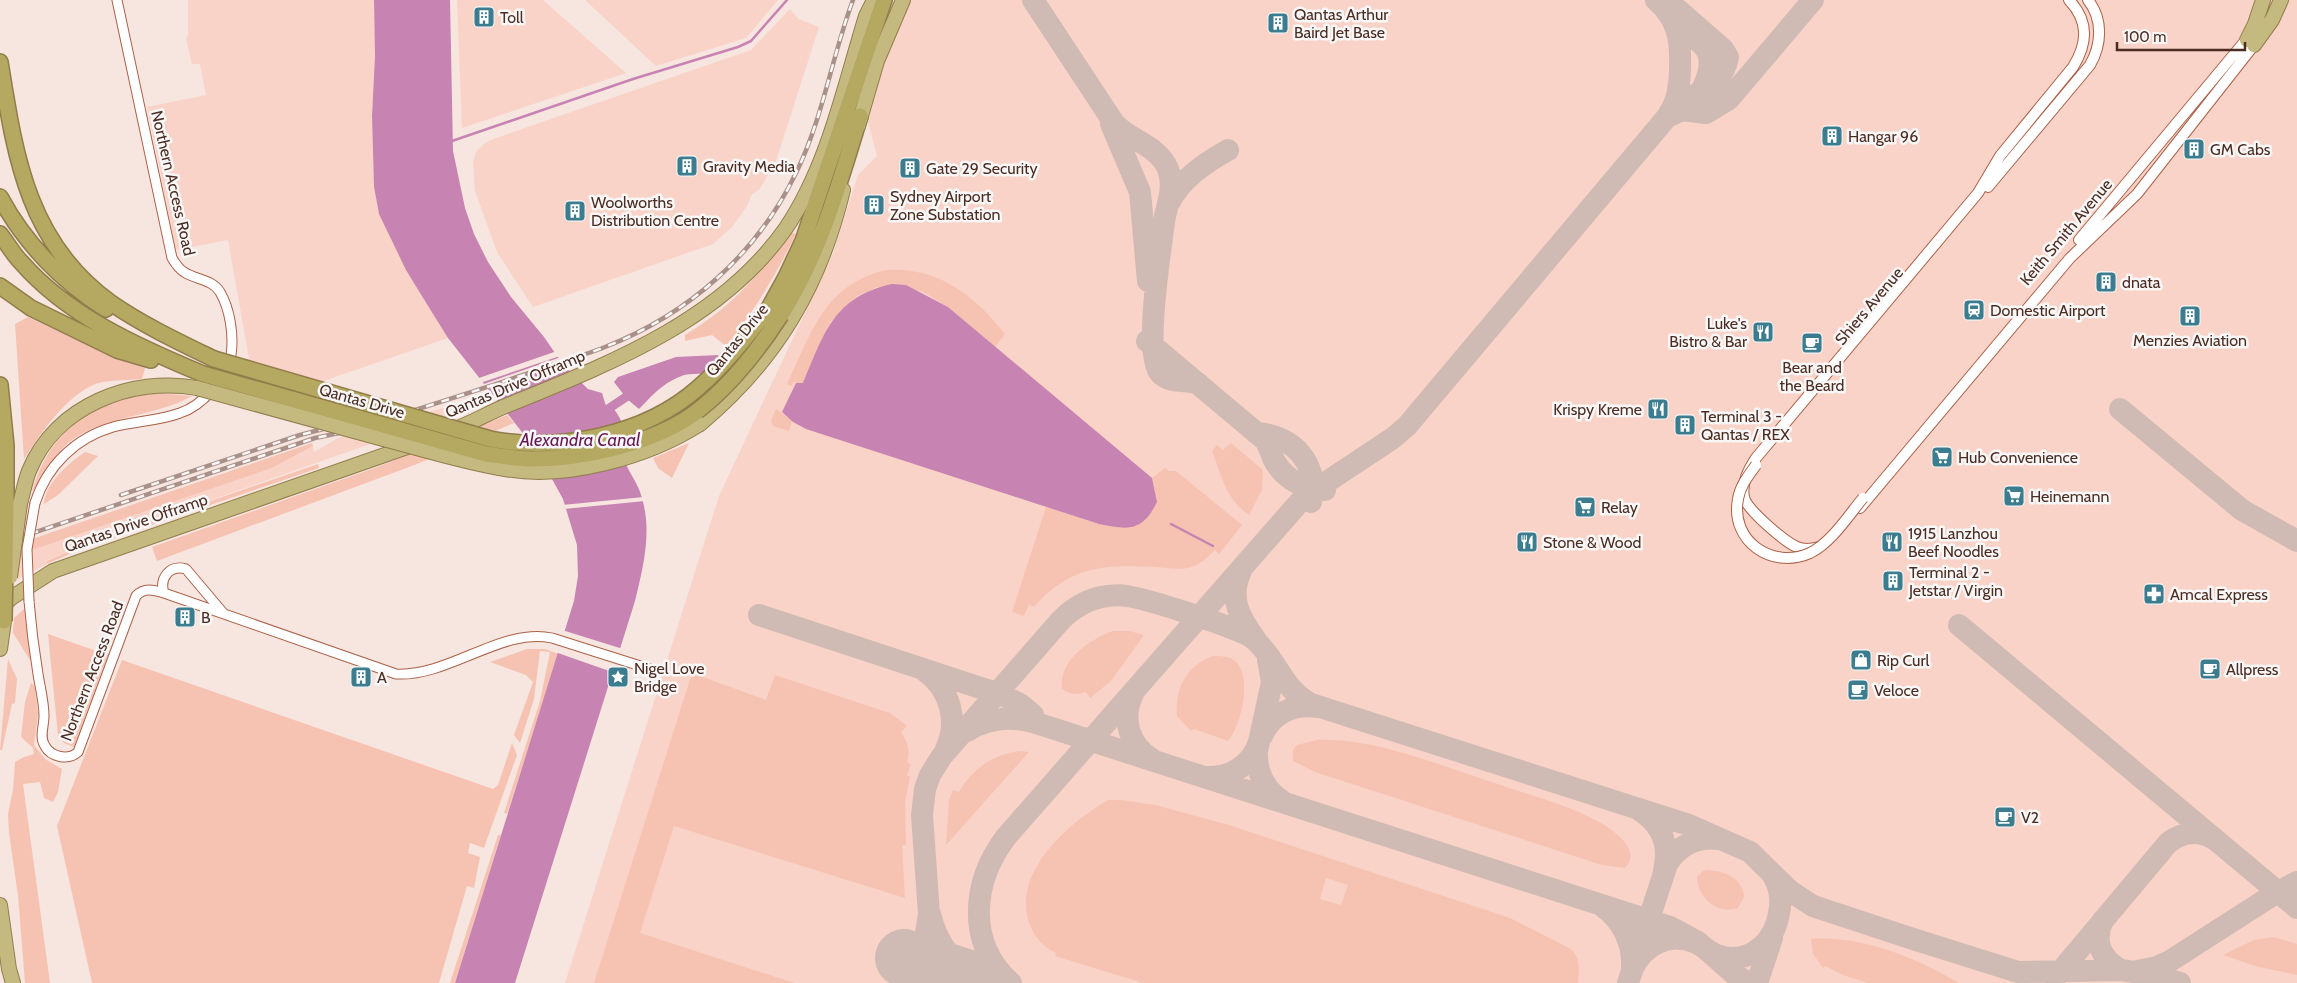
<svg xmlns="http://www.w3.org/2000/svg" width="2297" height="983" viewBox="0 0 2297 983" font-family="Cabin,sans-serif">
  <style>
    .built { fill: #f9d3c7 }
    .green { fill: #f6c3b2; fill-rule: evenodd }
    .water { fill: #c783b2 }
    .pier { fill: #f7e5e0 }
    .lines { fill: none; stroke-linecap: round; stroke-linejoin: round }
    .stream { stroke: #c783b2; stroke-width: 2.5 }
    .canal { stroke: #c783b2; stroke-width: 9 }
    .taxiway { stroke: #d0bbb4; stroke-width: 22 }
    .runway { stroke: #d0bbb4; stroke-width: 58 }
    .minor-casing { stroke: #ab6148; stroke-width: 11 }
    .tertiary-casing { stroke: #ab6148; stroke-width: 12 }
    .trunk-casing { stroke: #917d4b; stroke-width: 16 }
    .motorway-casing { stroke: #917d4b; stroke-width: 18 }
    .minor { stroke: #fff; stroke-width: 9 }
    .tertiary { stroke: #fff; stroke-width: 10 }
    .trunk { stroke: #c4ba80; stroke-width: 14 }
    .motorway { stroke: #b5a861; stroke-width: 15 }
    .rail-casing { stroke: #a99189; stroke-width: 4.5 }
    .rail { stroke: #f7f7f7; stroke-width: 2.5; stroke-dasharray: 8; stroke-linecap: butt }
    .minor-bridge-casing { stroke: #ab6148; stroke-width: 11; stroke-linecap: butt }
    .tertiary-bridge-casing { stroke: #ab6148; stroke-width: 12; stroke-linecap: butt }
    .trunk-bridge-casing { stroke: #917d4b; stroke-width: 16; stroke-linecap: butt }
    .motorway-bridge-casing { stroke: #917d4b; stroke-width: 18; stroke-linecap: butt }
    .minor-bridge { stroke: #fff; stroke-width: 9 }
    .tertiary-bridge { stroke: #fff; stroke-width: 10 }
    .trunk-bridge { stroke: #c4ba80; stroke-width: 14 }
    .motorway-bridge { stroke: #b5a861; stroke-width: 15 }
    .labels { text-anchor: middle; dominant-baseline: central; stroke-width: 5; stroke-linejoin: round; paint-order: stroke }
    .poi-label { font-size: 16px; fill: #4d2d22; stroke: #f7f7f7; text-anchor: start }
    .street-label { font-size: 16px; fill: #4d2d22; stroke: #f7f7f7 }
    .water-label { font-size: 18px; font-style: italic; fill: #681855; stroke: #f7f7f7 }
  </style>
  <rect width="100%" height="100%" fill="#f7e5e0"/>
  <path class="built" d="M188 0H374L375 56 372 116 374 187 379 214 433 314 448 338 257 404 228 240 176 250 147 107 206 95 200 64H192L186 39 188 35Z
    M457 0H543L626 73 462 128Z
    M585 0H778L746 38 656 66Z
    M909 0H2297V983H565L719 496 833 253 858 175 877 156 867 118 882 62Z
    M790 9 798 19 819 27 776 161 759 190 752 194 747 206 732 227 713 244 533 307 497 252 475 191 473 162 476 152 484 144 493 139 751 50Z
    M447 407 450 416 80 546 47 560V564L21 577 0 595V561L272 468 313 446 314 452 340 437Z"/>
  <path class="green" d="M789 232 796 234C775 276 756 309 726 346L712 335 685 341V335C730 308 760 275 789 232Z
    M886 270C939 267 974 295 1005 334L995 347 948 307 922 291 877 287 857 296 830 322 803 384 794 382 791 386 787 384C812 332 824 285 886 270Z
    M28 317 90 346 147 361 142 379C130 380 116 380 103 382 71 388 41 433 24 459L15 324Z
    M160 393 192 396C153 418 105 414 68 443 52 457 46 477 32 492 51 426 95 400 160 393Z
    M776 409 792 421 789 431 773 426 771 421Z
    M507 415 514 423 417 464 157 561 152 547 380 466Z
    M312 443 313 446 272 468 0 561V550Z
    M689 443 672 478 658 468 653 458Z
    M1231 443 1263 470 1262 490 1249 515C1225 498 1222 476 1212 451L1217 445 1223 450Z
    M85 452 98 456 58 495 44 504C45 483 69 463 85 452Z
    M318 464 319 468 81 549 47 564V561L80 546Z
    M1165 468 1169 471H1176L1242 525 1219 554 1215 550C1209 556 1202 563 1194 566 1183 571 1167 568 1156 567 1104 565 1071 565 1034 607L1029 604 1024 616 1012 612 1046 507 1099 524 1131 528 1157 502 1152 478Z
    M25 608 32 659 30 660 13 633 14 618Z
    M1113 631H1130L1144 635 1111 681 1090 698 1086 692C1076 695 1070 695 1062 689 1058 661 1090 639 1113 631Z
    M48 634 108 655 74 747 64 743 58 736Z
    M527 649H545L559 654 507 814 504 813 540 701 550 652 540 651 534 699 520 743 514 735 533 682 526 675 490 662Z
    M1213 656C1221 656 1229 656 1235 661 1253 676 1241 726 1228 741L1194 729 1191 731 1177 716C1175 688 1186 666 1213 656Z
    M8 659 17 679 15 703 12 704 2 750H0Z
    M122 660 493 789 498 785 512 743 517 755 484 848 470 843 468 853 480 857 474 888 467 886 439 983H92L57 826Z
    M692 673 766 700 775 675 890 713 907 726 901 732C907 741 911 751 907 762L911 764 907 775 910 777 905 802 906 845H902L905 898 674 826 640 933 794 983H594Z
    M31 683 35 686 38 714 34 745 45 759 62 769 58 792 53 802 44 798 40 782 23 784 50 983H25L18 896 9 833 8 814 13 790 15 762 24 757 34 754 33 748 21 737 25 702Z
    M1317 740C1342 739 1371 744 1396 751 1430 760 1464 773 1497 784 1532 796 1569 805 1601 823 1616 832 1642 851 1625 868L1602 865 1315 772 1293 761V750L1297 745Z
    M1018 751 1029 752 946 845 949 800 953 790 959 792C973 768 991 756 1018 751Z
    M1108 800H1121L1155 805 1229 825 1510 918 1571 949C1581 960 1579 969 1578 983H1143L1055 956 1056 953C1041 946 1032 934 1028 919 1015 869 1070 822 1108 800ZM1326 878 1348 885 1341 905 1320 899Z
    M498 835H501L455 983H450Z
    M1708 870C1724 871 1743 878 1744 897L1738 908C1717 915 1698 898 1697 877L1703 871Z
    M2274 937 2297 944V975L2255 966 2223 955 2254 940Z
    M1811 939C1862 935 1916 958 1959 983H1868L1843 975 1825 966 1823 968 1813 954Z"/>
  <path class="water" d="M374 0H450L453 151 465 208 474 234 488 262 511 297 544 337 564 366 588 389 602 393 606 406 612 407C629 426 621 435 624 457 626 469 636 480 640 492 653 528 644 564 635 601L515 983H455L574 601 578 576 577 545 563 499 536 450 448 338 433 314 406 270 379 214 374 187 372 116 375 56Z
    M892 284 906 285 948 307 1152 478 1157 502C1142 532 1129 530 1099 524L806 429 793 422 782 412 796 383H803C824 334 833 297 892 284Z
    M719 355 705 368H700C691 374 681 375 671 381 658 388 649 399 639 409L627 399 614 382 618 377 676 357Z"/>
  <path class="pier" d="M557 351 560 356 480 383 476 379Z
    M561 357 565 362 485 390 481 385Z
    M644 497 645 501 564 509 562 505Z
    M562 630 623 649 615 673 555 652Z"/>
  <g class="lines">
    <path class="stream" d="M452 141 633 79 738 47 751 41 787 0
      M1171 524 1213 546"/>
    <path class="canal" d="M685 370 720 368
      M602 413 635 391"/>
    <path class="taxiway" d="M1033 0 1114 123C1130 141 1158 145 1168 169 1175 188 1167 203 1164 222 1161 248 1142 360 1162 375 1173 384 1187 379 1199 384
      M1669 2 1723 49 1728 57C1721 93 1693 89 1672 110
      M1690 34C1695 39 1701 43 1705 48 1715 60 1707 81 1700 93
      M1667 117 1682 110 1706 113 1729 99 1813 0
      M1111 124 1140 192 1148 281
      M1169 203C1181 179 1205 163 1228 150
      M1147 341 1265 440C1270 447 1271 455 1275 462 1286 480 1304 489 1325 490
      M2120 409 2242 510 2297 541
      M1256 433C1293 435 1320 464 1311 502
      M1241 571C1228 598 1240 618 1256 640
      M759 615 1002 695 1020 704 1033 715
      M1959 625 2297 908
      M1268 659 1272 682 1257 751C1256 772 1264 789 1282 801
      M925 671C950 689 959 721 946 749
      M1133 694C1121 718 1129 746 1152 759
      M967 731C987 718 1010 716 1033 722L1670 927 1698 942 1734 974 1748 983
      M1262 736C1271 714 1294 703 1317 707
      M1207 777C1231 778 1251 765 1259 742
      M1641 811C1662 825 1670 846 1664 870
      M1602 906C1622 920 1633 942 1632 966
      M930 914C937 944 957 972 986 983
      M2103 920C2093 941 2101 959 2121 970
      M1633 968C1644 945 1669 932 1694 942 1702 945 1709 952 1717 955 1744 965 1769 948 1777 922 1782 904 1782 890 1772 874
      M2137 971 2157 967 2170 961 2276 893 2297 882
      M2055 978 2168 843C2182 832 2199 830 2214 839
      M911 983 925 939 929 914 922 815 925 789 930 775 942 756 1061 620C1074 607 1089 598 1108 596 1114 595 1121 595 1127 596 1147 599 1240 628 1254 639 1277 659 1283 690 1311 704L1689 825 1750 852 1790 891 1813 906 1910 938 2018 972 2121 970 2154 975 2180 983
      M1011 983C966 943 972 882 1006 837L1304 497 1393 438 1407 426 1667 117C1678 101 1679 89 1680 70 1681 41 1679 20 1656 0
      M1628 983 1667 864C1679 845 1697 836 1720 839
      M1757 983 1772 938"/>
    <path class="runway" d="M904 958 981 983"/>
    <g class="minor-casing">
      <path id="minor" d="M35 503C47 466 75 438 113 427 135 421 159 421 180 413 202 406 227 378 231 355 234 335 230 309 220 292 212 279 196 280 184 272 179 269 175 263 172 258L117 0
        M164 593C159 578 170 564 186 569L224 614
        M29 601C31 626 34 650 38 674 40 687 44 702 44 716 44 726 39 737 45 746 51 757 68 761 78 752L136 596C144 587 154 590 164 593L396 674C449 677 502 627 552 638L650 669"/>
    </g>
    <g class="tertiary-casing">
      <path id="tertiary" d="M1988 187 2090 65C2102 44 2103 19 2088 0
        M2079 240 2251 34
        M1860 508 2070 258 2137 194 2258 40
        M1819 547C1812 549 1804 550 1797 547 1785 542 1746 509 1744 497 1741 483 1749 469 1756 458L1978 193 2000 156 2073 67C2088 43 2089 21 2069 0"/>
    </g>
    <g class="trunk-casing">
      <path id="trunk" d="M2247 40 2255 24 2263 0
        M2254 45 2272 20 2281 0
        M858 126 877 61 903 0
        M700 424C776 361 820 286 843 190
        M450 431C470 424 488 413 508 405 609 364 721 321 786 228 828 166 844 87 866 16L874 0
        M20 504C23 493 25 481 29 471 55 406 132 376 197 388
        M0 609 11 598 53 571 416 444
        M0 649 4 621
        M0 905 9 969 13 983"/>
    </g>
    <g class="motorway-casing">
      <path id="motorway" d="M0 62C15 155 27 243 111 303 143 325 179 342 214 359
        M0 197C24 242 62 282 106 309
        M0 234C7 243 13 254 21 262 68 316 138 347 203 374
        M0 286 31 308 117 350 151 360
        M769 308 786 277 803 241 884 0
        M781 315C820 253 839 185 860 116
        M0 385 6 446V504"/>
    </g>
    <use href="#minor" class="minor"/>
    <use href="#tertiary" class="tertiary"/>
    <use href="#trunk" class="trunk"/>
    <use href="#motorway" class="motorway"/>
    <g class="rail-casing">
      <path id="rail" d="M121 495 300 435 377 415
        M0 544 315 438 349 431C408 412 467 394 526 374 552 365 579 357 605 347 689 314 757 254 796 173 823 118 832 56 853 0"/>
    </g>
    <use href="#rail" class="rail"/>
    <g class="minor-bridge-casing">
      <path id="minor-bridge" d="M29 601 27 549 35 503"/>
    </g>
    <g class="tertiary-bridge-casing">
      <path id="tertiary-bridge" d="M1756 465C1748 476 1740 486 1738 499 1730 541 1772 570 1810 553 1832 542 1848 516 1863 498"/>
    </g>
    <g class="trunk-bridge-casing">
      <path id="trunk-bridge" d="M197 388C257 405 317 421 376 437 419 448 461 462 505 469 567 480 648 457 700 424
        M10 577 20 504"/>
    </g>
    <g class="motorway-bridge-casing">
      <path id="motorway-bridge" d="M214 359 490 439C559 452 645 435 698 388 725 365 747 336 769 308
        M203 374 486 454C501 456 516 459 531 459 582 459 650 444 692 415 728 389 757 352 781 315
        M4 621 6 504"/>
    </g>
    <use href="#minor-bridge" class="minor-bridge"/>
    <use href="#tertiary-bridge" class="tertiary-bridge"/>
    <use href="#trunk-bridge" class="trunk-bridge"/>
    <use href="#motorway-bridge" class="motorway-bridge"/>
  </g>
  <defs>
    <g id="building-square" transform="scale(1.125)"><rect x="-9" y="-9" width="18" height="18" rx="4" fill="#3c7c8f" stroke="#f7f7f7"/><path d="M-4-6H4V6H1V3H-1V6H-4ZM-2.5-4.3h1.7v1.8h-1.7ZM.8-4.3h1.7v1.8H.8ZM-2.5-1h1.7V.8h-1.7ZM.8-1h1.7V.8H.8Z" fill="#fff"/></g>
    <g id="station-square" transform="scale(1.125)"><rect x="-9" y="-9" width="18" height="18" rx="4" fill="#3c7c8f" stroke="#f7f7f7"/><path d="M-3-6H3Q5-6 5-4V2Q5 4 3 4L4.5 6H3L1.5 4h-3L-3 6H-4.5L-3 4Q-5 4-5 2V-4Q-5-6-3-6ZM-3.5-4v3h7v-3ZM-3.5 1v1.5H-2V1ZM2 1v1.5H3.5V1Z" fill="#fff"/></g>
    <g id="restaurant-square" transform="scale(1.125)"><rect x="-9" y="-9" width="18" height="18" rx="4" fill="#3c7c8f" stroke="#f7f7f7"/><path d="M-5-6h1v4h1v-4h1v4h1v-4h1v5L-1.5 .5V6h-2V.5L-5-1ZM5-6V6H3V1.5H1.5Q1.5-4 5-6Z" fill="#fff"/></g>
    <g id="cafe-square" transform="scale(1.125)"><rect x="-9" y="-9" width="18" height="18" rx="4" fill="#3c7c8f" stroke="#f7f7f7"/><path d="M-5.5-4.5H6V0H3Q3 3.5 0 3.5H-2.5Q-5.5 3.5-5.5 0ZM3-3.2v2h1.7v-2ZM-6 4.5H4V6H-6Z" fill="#fff"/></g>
    <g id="supermarket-square" transform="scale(1.125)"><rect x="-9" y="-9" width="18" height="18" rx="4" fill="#3c7c8f" stroke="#f7f7f7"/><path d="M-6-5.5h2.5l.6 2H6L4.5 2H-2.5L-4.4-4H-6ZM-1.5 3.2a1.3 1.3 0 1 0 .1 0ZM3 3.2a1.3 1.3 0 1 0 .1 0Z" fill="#fff"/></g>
    <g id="pharmacy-square" transform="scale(1.125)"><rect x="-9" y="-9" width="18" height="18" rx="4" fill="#3c7c8f" stroke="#f7f7f7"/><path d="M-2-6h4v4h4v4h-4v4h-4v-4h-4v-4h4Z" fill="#fff"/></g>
    <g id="shop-square" transform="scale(1.125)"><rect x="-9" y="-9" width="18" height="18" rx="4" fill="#3c7c8f" stroke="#f7f7f7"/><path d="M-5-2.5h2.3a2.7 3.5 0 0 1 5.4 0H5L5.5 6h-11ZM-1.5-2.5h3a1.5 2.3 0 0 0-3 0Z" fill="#fff"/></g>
    <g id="sight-square" transform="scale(1.125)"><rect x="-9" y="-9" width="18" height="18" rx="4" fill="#3c7c8f" stroke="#f7f7f7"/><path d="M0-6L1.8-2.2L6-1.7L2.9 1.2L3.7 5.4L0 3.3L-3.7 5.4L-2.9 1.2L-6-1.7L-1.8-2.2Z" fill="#fff"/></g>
  </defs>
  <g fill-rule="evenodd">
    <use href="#building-square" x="484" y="17"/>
    <use href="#building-square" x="1278" y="23"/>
    <use href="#building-square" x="1832" y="136"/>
    <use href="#building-square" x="2194" y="149"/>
    <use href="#building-square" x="687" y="166"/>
    <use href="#building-square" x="910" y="168"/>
    <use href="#building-square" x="874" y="205"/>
    <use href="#building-square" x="575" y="211"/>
    <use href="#building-square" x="2106" y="282"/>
    <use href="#station-square" x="1974" y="310"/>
    <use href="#building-square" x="2190" y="316"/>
    <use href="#restaurant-square" x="1763" y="332"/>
    <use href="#cafe-square" x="1812" y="343"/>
    <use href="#restaurant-square" x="1658" y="409"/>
    <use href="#building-square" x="1685" y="425"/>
    <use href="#supermarket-square" x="1942" y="457"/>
    <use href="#supermarket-square" x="2014" y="496"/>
    <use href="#supermarket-square" x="1585" y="507"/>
    <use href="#restaurant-square" x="1527" y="542"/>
    <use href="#restaurant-square" x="1892" y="542"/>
    <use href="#building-square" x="1893" y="581"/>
    <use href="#pharmacy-square" x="2154" y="594"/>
    <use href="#building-square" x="185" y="617"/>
    <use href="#shop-square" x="1861" y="660"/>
    <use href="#cafe-square" x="2210" y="669"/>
    <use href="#building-square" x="361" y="677"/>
    <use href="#sight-square" x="618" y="677"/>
    <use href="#cafe-square" x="1858" y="690"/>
    <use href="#cafe-square" x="2005" y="817"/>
  </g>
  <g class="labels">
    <g class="poi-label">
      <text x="1294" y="14">Qantas Arthur<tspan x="1294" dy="18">Baird Jet Base</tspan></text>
      <text x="500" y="17">Toll</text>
      <text x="1848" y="136">Hangar 96</text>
      <text x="2210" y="149">GM Cabs</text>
      <text x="703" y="166">Gravity Media</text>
      <text x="926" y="168">Gate 29 Security</text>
      <text x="890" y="196">Sydney Airport<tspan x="890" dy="18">Zone Substation</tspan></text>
      <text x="591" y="202">Woolworths<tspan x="591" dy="18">Distribution Centre</tspan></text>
      <text x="2122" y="282">dnata</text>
      <text x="1990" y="310">Domestic Airport</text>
      <text x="1747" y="323" text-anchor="end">Luke's<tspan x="1747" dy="18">Bistro &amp; Bar</tspan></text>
      <text x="2190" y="340" text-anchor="middle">Menzies Aviation</text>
      <text x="1812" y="367" text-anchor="middle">Bear and<tspan x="1812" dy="18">the Beard</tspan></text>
      <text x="1642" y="409" text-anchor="end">Krispy Kreme</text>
      <text x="1701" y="416">Terminal 3 -<tspan x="1701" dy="18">Qantas / REX</tspan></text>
      <text x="1958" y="457">Hub Convenience</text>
      <text x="2030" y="496">Heinemann</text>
      <text x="1601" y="507">Relay</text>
      <text x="1908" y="533">1915 Lanzhou<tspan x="1908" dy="18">Beef Noodles</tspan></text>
      <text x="1543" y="542">Stone &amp; Wood</text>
      <text x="1909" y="572">Terminal 2 -<tspan x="1909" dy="18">Jetstar / Virgin</tspan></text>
      <text x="2170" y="594">Amcal Express</text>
      <text x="201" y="617">B</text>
      <text x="1877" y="660">Rip Curl</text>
      <text x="634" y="668">Nigel Love<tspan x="634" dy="18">Bridge</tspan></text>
      <text x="2226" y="669">Allpress</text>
      <text x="377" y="677">A</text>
      <text x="1874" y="690">Veloce</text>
      <text x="2021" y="817">V2</text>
    </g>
    <g class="street-label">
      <text transform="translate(173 183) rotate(77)">Northern Access Road</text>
      <text transform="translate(2066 232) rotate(-50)">Keith Smith Avenue</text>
      <text transform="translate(1869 306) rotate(-50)">Shiers Avenue</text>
      <text transform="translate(737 340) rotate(-51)">Qantas Drive</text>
      <text transform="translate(515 384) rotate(-23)">Qantas Drive Offramp</text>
      <text transform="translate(362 401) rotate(16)">Qantas Drive</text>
      <text transform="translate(136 523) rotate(-19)">Qantas Drive Offramp</text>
      <text transform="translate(92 671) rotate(-69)">Northern Access Road</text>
    </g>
    <g class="water-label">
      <text x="580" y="440">Alexandra Canal</text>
    </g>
  </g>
  <path d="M2117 42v8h128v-8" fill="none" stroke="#4d2d22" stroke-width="2.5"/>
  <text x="2124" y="42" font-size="15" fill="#4d2d22" stroke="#f7f7f7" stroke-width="4" paint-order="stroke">100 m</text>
</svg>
